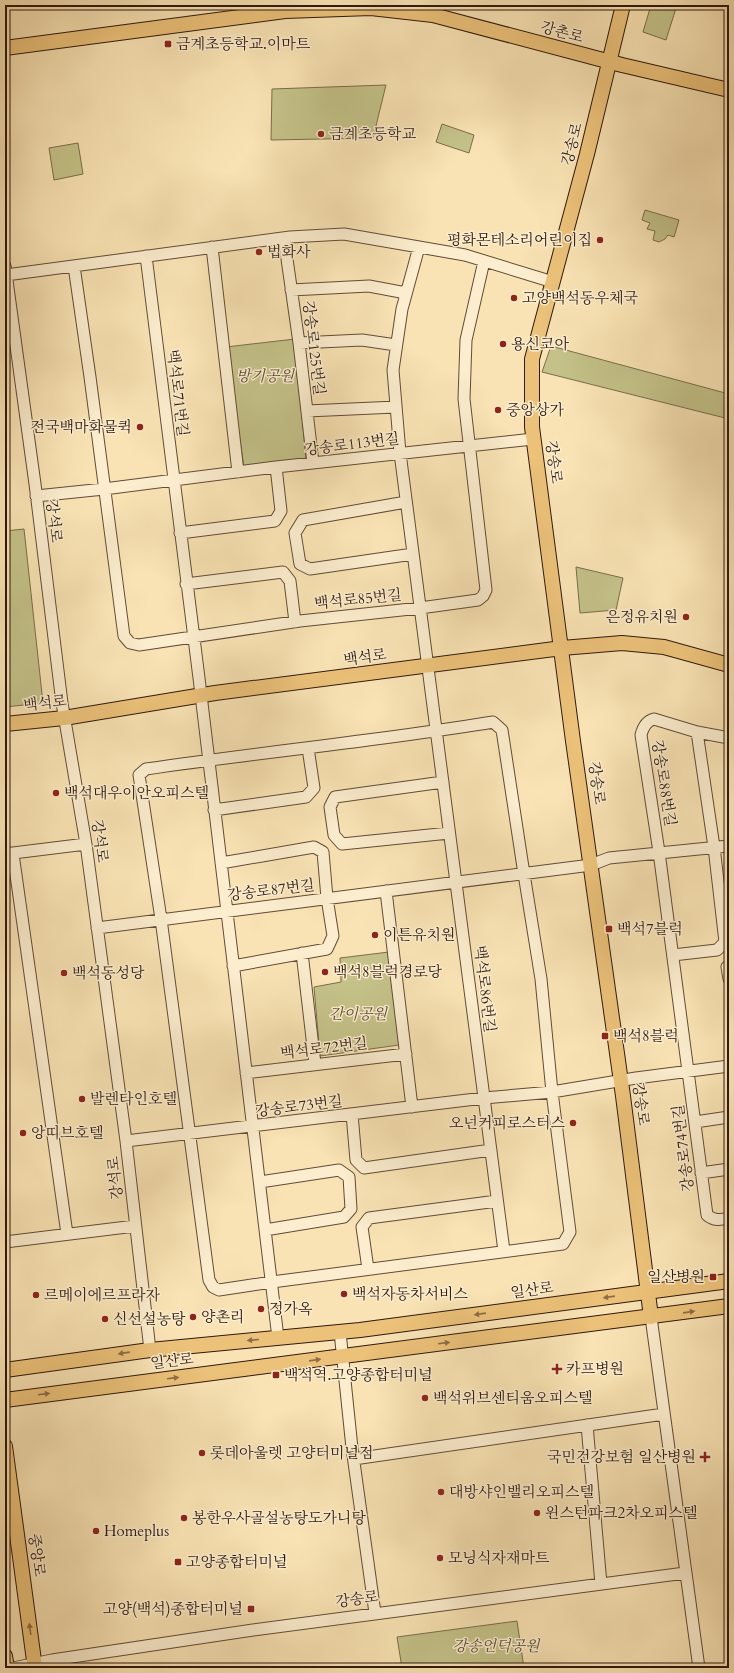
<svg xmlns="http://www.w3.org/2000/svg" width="734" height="1673" viewBox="0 0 734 1673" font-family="Cardo,'Noto Serif KR',serif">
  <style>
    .green { fill: #c4c289; stroke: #7a6d4b }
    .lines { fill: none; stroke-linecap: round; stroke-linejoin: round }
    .minor-casing { stroke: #624b37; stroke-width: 13 }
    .major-casing { stroke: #2f180d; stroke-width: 16 }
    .minor { stroke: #fbedce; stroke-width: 11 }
    .major { stroke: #ecc27a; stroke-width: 14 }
    .oneway { fill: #8e6d44 }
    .poi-dot { fill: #8f2418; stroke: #fbedce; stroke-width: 1.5 }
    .labels { text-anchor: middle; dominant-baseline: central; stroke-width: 3; stroke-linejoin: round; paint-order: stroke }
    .street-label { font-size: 15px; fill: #2f180d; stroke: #fbedce }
    .poi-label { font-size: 15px; fill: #2f180d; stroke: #fbedce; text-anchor: start }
    .park-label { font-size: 15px; font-style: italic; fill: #5c4b32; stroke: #fbedce }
  </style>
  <rect width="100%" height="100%" fill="#f9e3b4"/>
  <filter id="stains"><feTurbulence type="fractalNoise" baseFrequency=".005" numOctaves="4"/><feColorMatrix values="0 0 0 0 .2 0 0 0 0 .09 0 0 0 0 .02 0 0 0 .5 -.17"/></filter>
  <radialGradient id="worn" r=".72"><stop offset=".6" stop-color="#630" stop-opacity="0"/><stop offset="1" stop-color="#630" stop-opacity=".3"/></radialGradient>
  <path class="green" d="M651 5H677L666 40 643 32Z
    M386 85 373 138 271 140 272 89Z
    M442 124 474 135 469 153 436 142Z
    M78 143 83 174 54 180 49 148Z
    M645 210 679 220 674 237 668 235 665 239 659 242 653 240 655 231 647 229 650 223 642 220Z
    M295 339 306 460 244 467 226 347Z
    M551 346 729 394V419L542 372Z
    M24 529 43 703 5 707V531Z
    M576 567 623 578 616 610 580 613Z
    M389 952 399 1045 320 1056 314 987 341 982 340 958Z
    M517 1621 524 1668H402L397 1637Z"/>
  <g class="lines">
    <g class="minor-casing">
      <path id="minor" d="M284 238 299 343 313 463
        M212 247 238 472
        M419 247 402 309 393 370 400 453 504 1251
        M146 256 199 678 278 1338
        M5 266 35 484 62 703 86 844 126 1141 150 1350
        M74 266 90 377 124 636 130 643 139 645 300 621 420 608 478 600 483 596 486 590 464 399 466 340 484 261
        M6 275 290 237 344 234 465 255 553 282
        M291 290 369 286 406 293
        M299 343 362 340 396 345
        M307 411 396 407
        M36 496 104 489 276 467 533 439
        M406 502 303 520 295 533 300 564 310 569 413 554
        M180 533 275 521 281 511 276 467
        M186 584 283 572 290 581 295 622
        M493 722 502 730 524 874 541 979 552 1092 570 1232 563 1244 272 1282 219 1290 213 1287 209 1280 161 919 139 775 146 769C261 752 378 741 493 722Z
        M729 738 697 732 654 719C646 721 643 727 641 735L659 852 707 1215C714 1221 720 1220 729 1218
        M443 782 335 797 330 807 334 835 342 844 449 833
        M214 810 306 797 314 788 308 748
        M5 854 86 844
        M13 854 67 1234
        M221 863 314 847 323 852 327 898 333 936 327 949 233 966
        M386 891 412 1107
        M97 928 591 865 609 858 729 846
        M302 953 315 1064
        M673 955 717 950 725 942 714 847 697 732
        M729 966 727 967 729 979
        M246 1073 406 1054
        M352 1114 356 1160 364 1168 491 1150
        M695 1122 729 1117
        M126 1141 484 1098 552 1092 636 1078 729 1066
        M701 1173 729 1169
        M260 1182 339 1170 349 1177 351 1209 344 1217 265 1230
        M5 1242 135 1226
        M368 1269 362 1227 369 1218 497 1201
        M651 1317 699 1668
        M340 1332 352 1448 375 1613
        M587 1425 601 1584
        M354 1459 664 1414
        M13 1668 52 1660 253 1630 685 1573"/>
    </g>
    <g class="major-casing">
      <path id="major" d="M623 5 587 154 532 359V427L573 741 623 1096 651 1317
        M5 48 285 11 371 8 433 15 622 65 729 90
        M5 724 64 718 215 693 562 648 622 643 664 647 729 665
        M5 1370 150 1350 360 1330 729 1281
        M5 1400 729 1306
        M5 1446 35 1668
        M5 1656 7 1668"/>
    </g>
    <use href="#minor" class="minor"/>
    <use href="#major" class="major"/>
  </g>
  <defs><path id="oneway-solid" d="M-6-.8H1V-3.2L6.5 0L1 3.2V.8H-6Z"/></defs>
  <g class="oneway">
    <use href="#oneway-solid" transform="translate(609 1297) rotate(172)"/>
    <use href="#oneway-solid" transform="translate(689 1312) rotate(-8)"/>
    <use href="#oneway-solid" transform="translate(480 1314) rotate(172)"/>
    <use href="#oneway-solid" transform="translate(253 1340) rotate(175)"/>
    <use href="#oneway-solid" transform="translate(444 1343) rotate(-7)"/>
    <use href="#oneway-solid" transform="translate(124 1353) rotate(172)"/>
    <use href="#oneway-solid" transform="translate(315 1360) rotate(-8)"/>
    <use href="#oneway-solid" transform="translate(173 1378) rotate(-7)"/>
    <use href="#oneway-solid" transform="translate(44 1394) rotate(-7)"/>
    <use href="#oneway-solid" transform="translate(30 1629) rotate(-98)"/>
  </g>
  <g class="poi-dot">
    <rect x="164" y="40" width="8" height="8" rx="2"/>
    <circle cx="321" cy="134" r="4"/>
    <circle cx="600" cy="240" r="4"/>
    <circle cx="259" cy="252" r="4"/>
    <circle cx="514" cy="298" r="4"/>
    <circle cx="503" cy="344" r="4"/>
    <circle cx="498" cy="410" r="4"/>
    <circle cx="140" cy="427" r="4"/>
    <circle cx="686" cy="617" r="4"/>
    <circle cx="56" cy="793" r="4"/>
    <rect x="605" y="925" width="8" height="8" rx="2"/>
    <circle cx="375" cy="935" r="4"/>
    <circle cx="325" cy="972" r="4"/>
    <circle cx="64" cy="973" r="4"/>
    <rect x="601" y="1032" width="8" height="8" rx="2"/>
    <circle cx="82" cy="1099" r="4"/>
    <circle cx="573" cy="1123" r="4"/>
    <circle cx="23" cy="1133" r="4"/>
    <rect x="709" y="1273" width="8" height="8" rx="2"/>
    <circle cx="344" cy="1294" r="4"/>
    <circle cx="36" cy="1295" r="4"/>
    <circle cx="261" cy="1309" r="4"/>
    <circle cx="193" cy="1317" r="4"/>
    <circle cx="105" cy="1319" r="4"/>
    <path d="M555 1363h4v4h4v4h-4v4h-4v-4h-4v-4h4z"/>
    <rect x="272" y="1371" width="8" height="8" rx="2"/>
    <circle cx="425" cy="1398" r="4"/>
    <circle cx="202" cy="1453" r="4"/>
    <path d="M703 1451h4v4h4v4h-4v4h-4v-4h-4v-4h4z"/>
    <circle cx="441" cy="1492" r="4"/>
    <circle cx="537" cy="1513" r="4"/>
    <circle cx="184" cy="1518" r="4"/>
    <circle cx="96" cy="1531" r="4"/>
    <circle cx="440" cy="1558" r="4"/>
    <rect x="174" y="1558" width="8" height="8" rx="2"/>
    <rect x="247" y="1605" width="8" height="8" rx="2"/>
  </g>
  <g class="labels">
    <g class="street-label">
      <text transform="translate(562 32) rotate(15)">강촌로</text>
      <text transform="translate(572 144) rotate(-76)">강송로</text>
      <text transform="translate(314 348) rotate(83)">강송로125번길</text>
      <text transform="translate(178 393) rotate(83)">백석로71번길</text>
      <text transform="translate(352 444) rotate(-7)">강송로113번길</text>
      <text transform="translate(554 462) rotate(82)">강송로</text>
      <text transform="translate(54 521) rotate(83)">강석로</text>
      <text transform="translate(358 599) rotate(-6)">백석로85번길</text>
      <text transform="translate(365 657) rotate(-8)">백석로</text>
      <text transform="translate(45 703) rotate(-7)">백석로</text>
      <text transform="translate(597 783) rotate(82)">강송로</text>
      <text transform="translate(664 783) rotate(81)">강송로88번길</text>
      <text transform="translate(100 841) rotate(82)">강석로</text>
      <text transform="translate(271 890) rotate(-7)">강송로87번길</text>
      <text transform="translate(485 989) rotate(83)">백석로86번길</text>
      <text transform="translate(324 1048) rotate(-7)">백석로72번길</text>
      <text transform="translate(641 1104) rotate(82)">강송로</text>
      <text transform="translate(299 1106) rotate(-7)">강송로73번길</text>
      <text transform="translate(683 1148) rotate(-97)">강송로74번길</text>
      <text transform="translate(115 1178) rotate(-96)">강석로</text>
      <text transform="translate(532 1290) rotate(-8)">일산로</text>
      <text transform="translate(172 1361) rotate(-7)">일산로</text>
      <text transform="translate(37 1555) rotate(82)">중앙로</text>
      <text transform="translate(357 1599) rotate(-8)">강송로</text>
    </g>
    <g class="poi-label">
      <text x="176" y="44">금계초등학교.이마트</text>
      <text x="329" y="134">금계초등학교</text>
      <text x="592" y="240" text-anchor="end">평화몬테소리어린이집</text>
      <text x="267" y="252">법화사</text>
      <text x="522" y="298">고양백석동우체국</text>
      <text x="511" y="344">용신코아</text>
      <text x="506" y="410">중앙상가</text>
      <text x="132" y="427" text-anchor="end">전국백마화물퀵</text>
      <text x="678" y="617" text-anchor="end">은정유치원</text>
      <text x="64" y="793">백석대우이안오피스텔</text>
      <text x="617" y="929">백석7블럭</text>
      <text x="383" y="935">이튼유치원</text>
      <text x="333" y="972">백석8블럭경로당</text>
      <text x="72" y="973">백석동성당</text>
      <text x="613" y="1036">백석8블럭</text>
      <text x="90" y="1099">발렌타인호텔</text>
      <text x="565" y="1123" text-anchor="end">오넌커피로스터스</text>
      <text x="31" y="1133">앙띠브호텔</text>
      <text x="705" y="1277" text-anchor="end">일산병원</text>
      <text x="352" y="1294">백석자동차서비스</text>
      <text x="44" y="1295">르메이에르프라자</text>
      <text x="269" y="1309">정가옥</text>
      <text x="201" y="1317">양촌리</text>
      <text x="113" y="1319">신선설농탕</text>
      <text x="566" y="1369">카프병원</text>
      <text x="284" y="1375">백석역.고양종합터미널</text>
      <text x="433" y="1398">백석위브센티움오피스텔</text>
      <text x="210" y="1453">롯데아울렛 고양터미널점</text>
      <text x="696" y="1457" text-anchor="end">국민건강보험 일산병원</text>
      <text x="449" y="1492">대방샤인밸리오피스텔</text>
      <text x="545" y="1513">윈스턴파크2차오피스텔</text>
      <text x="192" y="1518">봉한우사골설농탕도가니탕</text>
      <text x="104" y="1531">Homeplus</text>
      <text x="448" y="1558">모닝식자재마트</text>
      <text x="186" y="1562">고양종합터미널</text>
      <text x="243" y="1609" text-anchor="end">고양(백석)종합터미널</text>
    </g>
    <g class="park-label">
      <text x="265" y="376">방기공원</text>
      <text x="358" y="1014">간이공원</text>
      <text x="496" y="1646">강송언덕공원</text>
    </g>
  </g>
  <rect width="734" height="1673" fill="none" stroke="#f9e3b4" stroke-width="20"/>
  <rect x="6" y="6" width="722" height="1661" fill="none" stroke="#2f180d" stroke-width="2"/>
  <rect x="10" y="10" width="714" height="1653" fill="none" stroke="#2f180d"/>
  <rect width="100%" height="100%" filter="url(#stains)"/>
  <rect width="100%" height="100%" fill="url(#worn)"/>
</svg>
